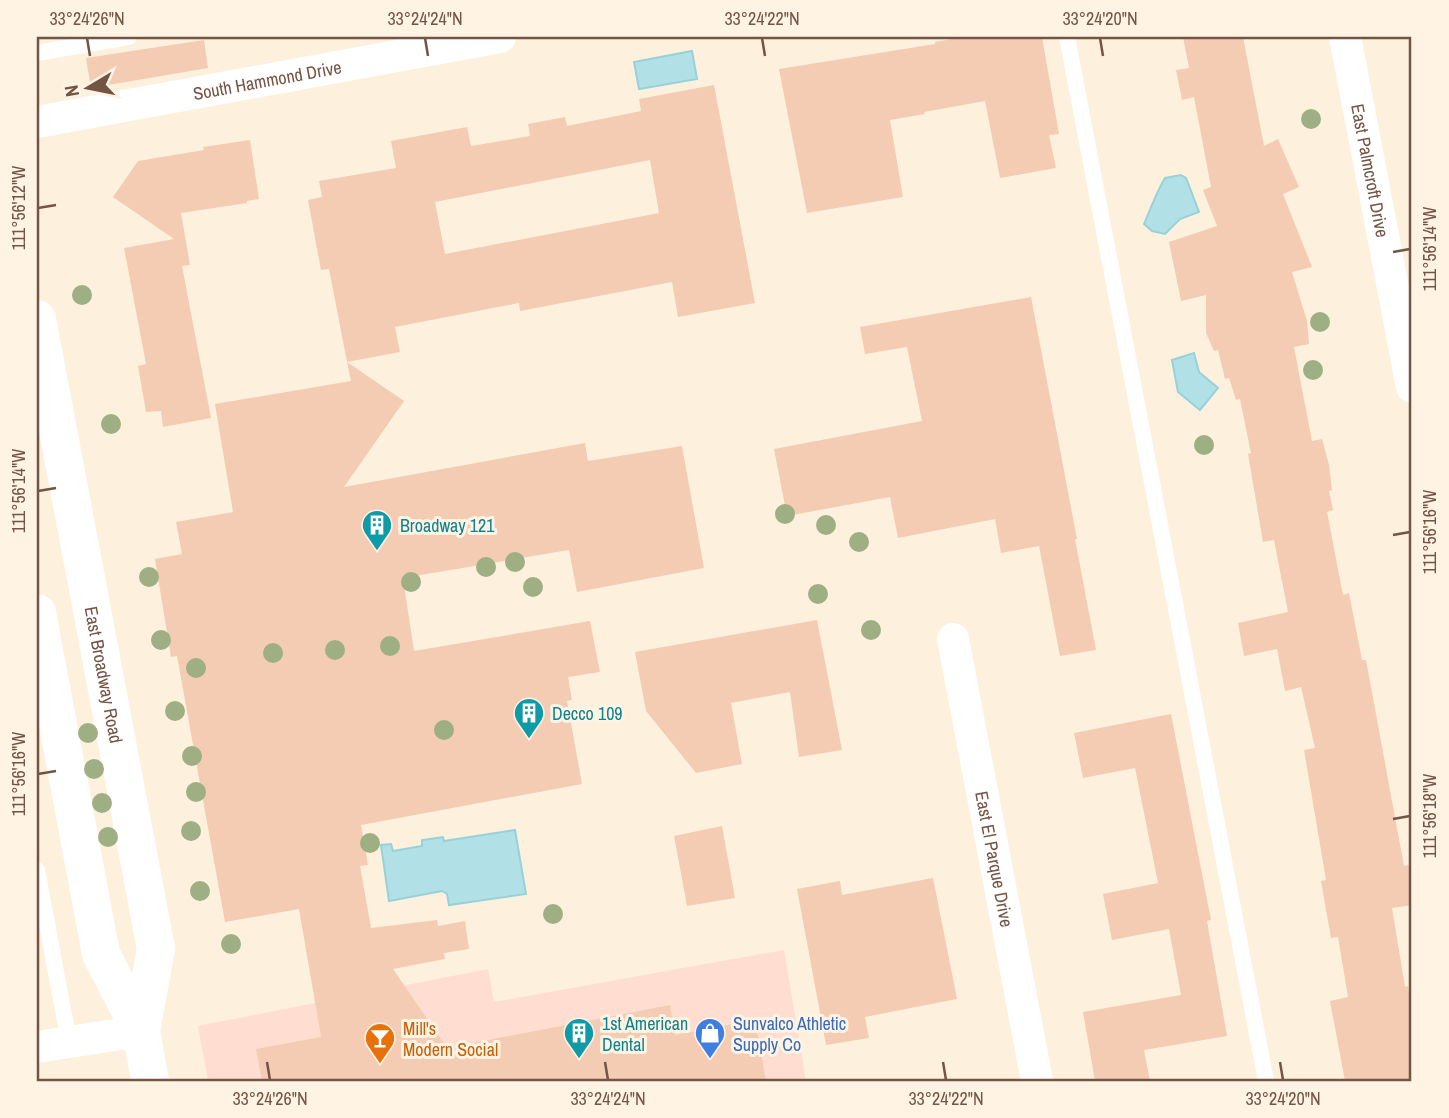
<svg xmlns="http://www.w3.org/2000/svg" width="1449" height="1118" viewBox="0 0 1449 1118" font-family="'Archivo Narrow',sans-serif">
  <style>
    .commercial { fill: #ffddd0 }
    .water { fill: #b1e1e7; stroke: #97d1da; stroke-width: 2 }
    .building { fill: #f4ccb3; fill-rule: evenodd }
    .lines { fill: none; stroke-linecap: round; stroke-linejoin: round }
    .lane { stroke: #fff; stroke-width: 16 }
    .street { stroke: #fff; stroke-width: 32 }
    .secondary { stroke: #fff; stroke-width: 38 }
    .tree { fill: #9eaf84 }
    .ticks { fill: none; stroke: #745445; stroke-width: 2.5 }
    .labels { text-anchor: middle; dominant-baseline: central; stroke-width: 6; stroke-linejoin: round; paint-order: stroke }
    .street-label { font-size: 18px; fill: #745445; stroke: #fff4e4 }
    .culture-label { font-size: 18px; fill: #0d838f; stroke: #fff4e4; text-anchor: start }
    .shop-label { font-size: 18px; fill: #366cbe; stroke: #fff4e4; text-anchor: start }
    .food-label { font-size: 18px; fill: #c56008; stroke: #fff4e4; text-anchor: start }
    .neatline { fill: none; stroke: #745445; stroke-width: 2.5 }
    .ticks-label { font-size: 18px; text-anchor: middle; fill: #745445 }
  </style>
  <rect width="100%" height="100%" fill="#fdf0dd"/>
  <path class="commercial" d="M784 950 806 1081H208L198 1026 488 969 494 1002Z"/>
  <path class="water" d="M692 51 697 79 639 89 634 62Z
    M1181 175 1186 178 1199 212 1180 219 1165 234 1152 231 1144 224C1149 212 1159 187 1165 178Z
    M1194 353 1199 372 1218 388 1200 410 1178 392 1172 360Z
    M515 830 526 894 449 905 447 894 442 891 389 901 381 845 391 844 393 851 422 846V840L443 837 444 841Z"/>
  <path class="building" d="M963 37H1042L1059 134 1049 135 1056 168 1000 178 985 101 924 112 925 114 890 120 903 197 807 213 779 69 935 44V42Z
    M1183 37H1243L1264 146 1278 139 1299 187 1283 194 1312 267 1292 272 1307 321 1309 344 1294 347 1312 441 1322 439 1329 465 1332 490 1329 491 1333 510 1327 512 1343 595 1349 593 1362 660H1366L1404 866 1412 864V905L1392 908 1405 987 1408 986 1412 1010V1081H1345L1330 1001 1348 997 1338 937 1331 938 1321 881 1326 880 1304 750 1315 748 1301 687 1285 691 1277 649 1244 656 1238 623 1288 612 1274 540 1263 542 1248 454 1251 453 1240 399 1236 400 1229 378 1225 379 1218 350 1214 351 1206 333V295L1181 301 1169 242 1217 226 1203 190 1211 187 1194 97 1182 100 1176 70 1189 68Z
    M204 40 208 68 91 88 86 58Z
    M714 85 755 303 678 317 672 282 520 311 519 303 395 327 400 352 347 362 329 269 321 270 308 200 322 197 319 181 396 168 391 141 467 127 471 146 530 136 528 124 565 117 567 126 641 111 639 99ZM650 160 659 213 445 254 435 202Z
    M250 140 259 199 247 201V203L181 213 190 265 182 266 211 418 163 427 161 411 146 412 138 366 146 364 124 248 174 239 113 197 138 161 204 150 203 147Z
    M1031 297 1077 539H1075L1096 650 1060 656 1039 546 1001 553 995 519 898 538 890 497 787 516 774 449 922 421 907 347 865 354 860 327Z
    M347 362 404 401 344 487 585 443 588 461 682 446 704 568 577 592 569 550 403 578 414 651 590 621 600 672 568 677 572 700 567 701 582 784 361 825 368 865 360 866 371 928 437 920 438 926 465 921 469 949 444 953 445 959 393 969 447 1048 670 1005 675 1035 755 1020 766 1081H262L256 1049 321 1037 299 909 225 922 177 656 171 657 155 559 182 554 176 522 233 512 215 404 351 381Z
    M817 620 842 750 799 757 790 692 731 703 742 764 696 773 646 711 635 652Z
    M1171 714 1211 920 1207 921 1227 1036 1144 1050 1150 1081H1095L1083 1012 1181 995 1169 929 1112 940 1103 894 1158 883 1135 768 1083 778 1074 733Z
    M722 826 735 898 687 906 674 836Z
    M933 878 957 999 865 1017 869 1038 826 1045 797 889 840 881 842 895Z"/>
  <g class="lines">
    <path class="lane" d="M1067 37 1266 1081
      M37 53 129 37
      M37 870 69 1042"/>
    <g class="street">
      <path id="s1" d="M1345 37 1412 387"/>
      <path id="s2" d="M37 122 500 37"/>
      <path id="s3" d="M953 639 1037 1081"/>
      <path d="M37 1047 141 1031"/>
    </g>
    <g class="secondary">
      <path id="s4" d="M37 319 156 949 141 1031"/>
      <path d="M37 613 101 954 141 1031 150 1081"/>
    </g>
  </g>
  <g class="tree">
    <circle cx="1311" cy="119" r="10"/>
    <circle cx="82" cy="295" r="10"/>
    <circle cx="1320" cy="322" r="10"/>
    <circle cx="1313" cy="370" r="10"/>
    <circle cx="111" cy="424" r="10"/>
    <circle cx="1204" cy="445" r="10"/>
    <circle cx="785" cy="514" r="10"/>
    <circle cx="826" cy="525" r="10"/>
    <circle cx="859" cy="542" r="10"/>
    <circle cx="515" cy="562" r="10"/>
    <circle cx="486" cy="567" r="10"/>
    <circle cx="149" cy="577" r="10"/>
    <circle cx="411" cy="582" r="10"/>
    <circle cx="533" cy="587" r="10"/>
    <circle cx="818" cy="594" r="10"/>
    <circle cx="871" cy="630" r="10"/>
    <circle cx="161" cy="640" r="10"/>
    <circle cx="390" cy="646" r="10"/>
    <circle cx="335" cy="650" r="10"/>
    <circle cx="273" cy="653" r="10"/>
    <circle cx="196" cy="668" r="10"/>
    <circle cx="175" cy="711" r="10"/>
    <circle cx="444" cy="730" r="10"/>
    <circle cx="88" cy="733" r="10"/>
    <circle cx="192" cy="756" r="10"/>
    <circle cx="94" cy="769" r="10"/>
    <circle cx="196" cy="792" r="10"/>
    <circle cx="102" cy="803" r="10"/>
    <circle cx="191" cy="831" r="10"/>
    <circle cx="108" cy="837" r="10"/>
    <circle cx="370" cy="843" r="10"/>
    <circle cx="200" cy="891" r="10"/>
    <circle cx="553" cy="914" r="10"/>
    <circle cx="231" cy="944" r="10"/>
  </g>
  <path class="ticks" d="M87 38 90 56M425 38 428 56M762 38 765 56M1100 38 1103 56M38 208 56 205M1393 252 1410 249M38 491 56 488M1393 535 1410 532M38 774 56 771M1393 819 1410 816M267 1062 270 1080M605 1062 608 1080M943 1062 946 1080M1280 1062 1283 1080"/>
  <defs>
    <g id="building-pin" transform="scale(1.575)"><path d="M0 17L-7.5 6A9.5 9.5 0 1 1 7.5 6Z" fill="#0f9aa8" stroke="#fff4e4"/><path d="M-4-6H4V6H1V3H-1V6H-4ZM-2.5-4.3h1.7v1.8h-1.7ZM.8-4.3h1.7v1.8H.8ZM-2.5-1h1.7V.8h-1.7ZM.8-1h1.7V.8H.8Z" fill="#fff"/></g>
    <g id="shop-pin" transform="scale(1.575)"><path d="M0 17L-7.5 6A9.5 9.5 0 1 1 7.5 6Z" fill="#3f7fe0" stroke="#fff4e4"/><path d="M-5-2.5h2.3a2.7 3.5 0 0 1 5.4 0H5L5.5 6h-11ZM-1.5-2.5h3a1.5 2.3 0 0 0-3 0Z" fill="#fff"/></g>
    <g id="bar-pin" transform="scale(1.575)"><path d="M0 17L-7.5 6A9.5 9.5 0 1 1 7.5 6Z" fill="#e8710a" stroke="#fff4e4"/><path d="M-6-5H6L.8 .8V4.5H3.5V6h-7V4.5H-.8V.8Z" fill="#fff"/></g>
  </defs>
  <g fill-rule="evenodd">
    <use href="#building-pin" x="377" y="525"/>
    <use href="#building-pin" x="529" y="713"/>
    <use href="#building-pin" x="579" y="1033"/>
    <use href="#shop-pin" x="710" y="1033"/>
    <use href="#bar-pin" x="380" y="1038"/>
  </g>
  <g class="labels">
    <g class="street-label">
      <text stroke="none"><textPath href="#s2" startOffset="234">South Hammond Drive</textPath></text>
      <text stroke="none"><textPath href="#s1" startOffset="136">East Palmcroft Drive</textPath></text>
      <text stroke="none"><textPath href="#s4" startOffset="362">East Broadway Road</textPath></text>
      <text stroke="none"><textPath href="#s3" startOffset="224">East El Parque Drive</textPath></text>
    </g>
    <g class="culture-label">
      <text x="400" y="525">Broadway 121</text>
      <text x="552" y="713">Decco 109</text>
      <text x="602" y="1023">1st American<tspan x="602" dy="21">Dental</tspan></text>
    </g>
    <g class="shop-label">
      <text x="733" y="1023">Sunvalco Athletic<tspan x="733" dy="21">Supply Co</tspan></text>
    </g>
    <g class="food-label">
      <text x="403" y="1028">Mill's<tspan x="403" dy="21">Modern Social</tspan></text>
    </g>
  </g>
  <rect width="1449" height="1118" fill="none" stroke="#fff4e4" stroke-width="77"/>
  <g transform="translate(88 88) rotate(260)" stroke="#fff4e4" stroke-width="5" paint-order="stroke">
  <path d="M0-5L12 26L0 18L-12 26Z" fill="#745445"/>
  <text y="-10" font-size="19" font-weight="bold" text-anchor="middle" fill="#745445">N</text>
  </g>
  <rect x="38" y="38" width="1372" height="1042" class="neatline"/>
  <g class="ticks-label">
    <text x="87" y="25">33°24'26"N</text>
    <text x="425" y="25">33°24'24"N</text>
    <text x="762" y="25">33°24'22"N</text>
    <text x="1100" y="25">33°24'20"N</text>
    <text transform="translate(19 208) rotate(-90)" y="6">111°56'12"W</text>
    <text transform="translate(1430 249) rotate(-90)" y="6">111°56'14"W</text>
    <text transform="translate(19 491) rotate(-90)" y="6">111°56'14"W</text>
    <text transform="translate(1430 532) rotate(-90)" y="6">111°56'16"W</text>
    <text transform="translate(19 774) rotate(-90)" y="6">111°56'16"W</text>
    <text transform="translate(1430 816) rotate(-90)" y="6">111°56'18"W</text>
    <text x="270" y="1105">33°24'26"N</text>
    <text x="608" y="1105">33°24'24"N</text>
    <text x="946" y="1105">33°24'22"N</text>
    <text x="1283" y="1105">33°24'20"N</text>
  </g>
</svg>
